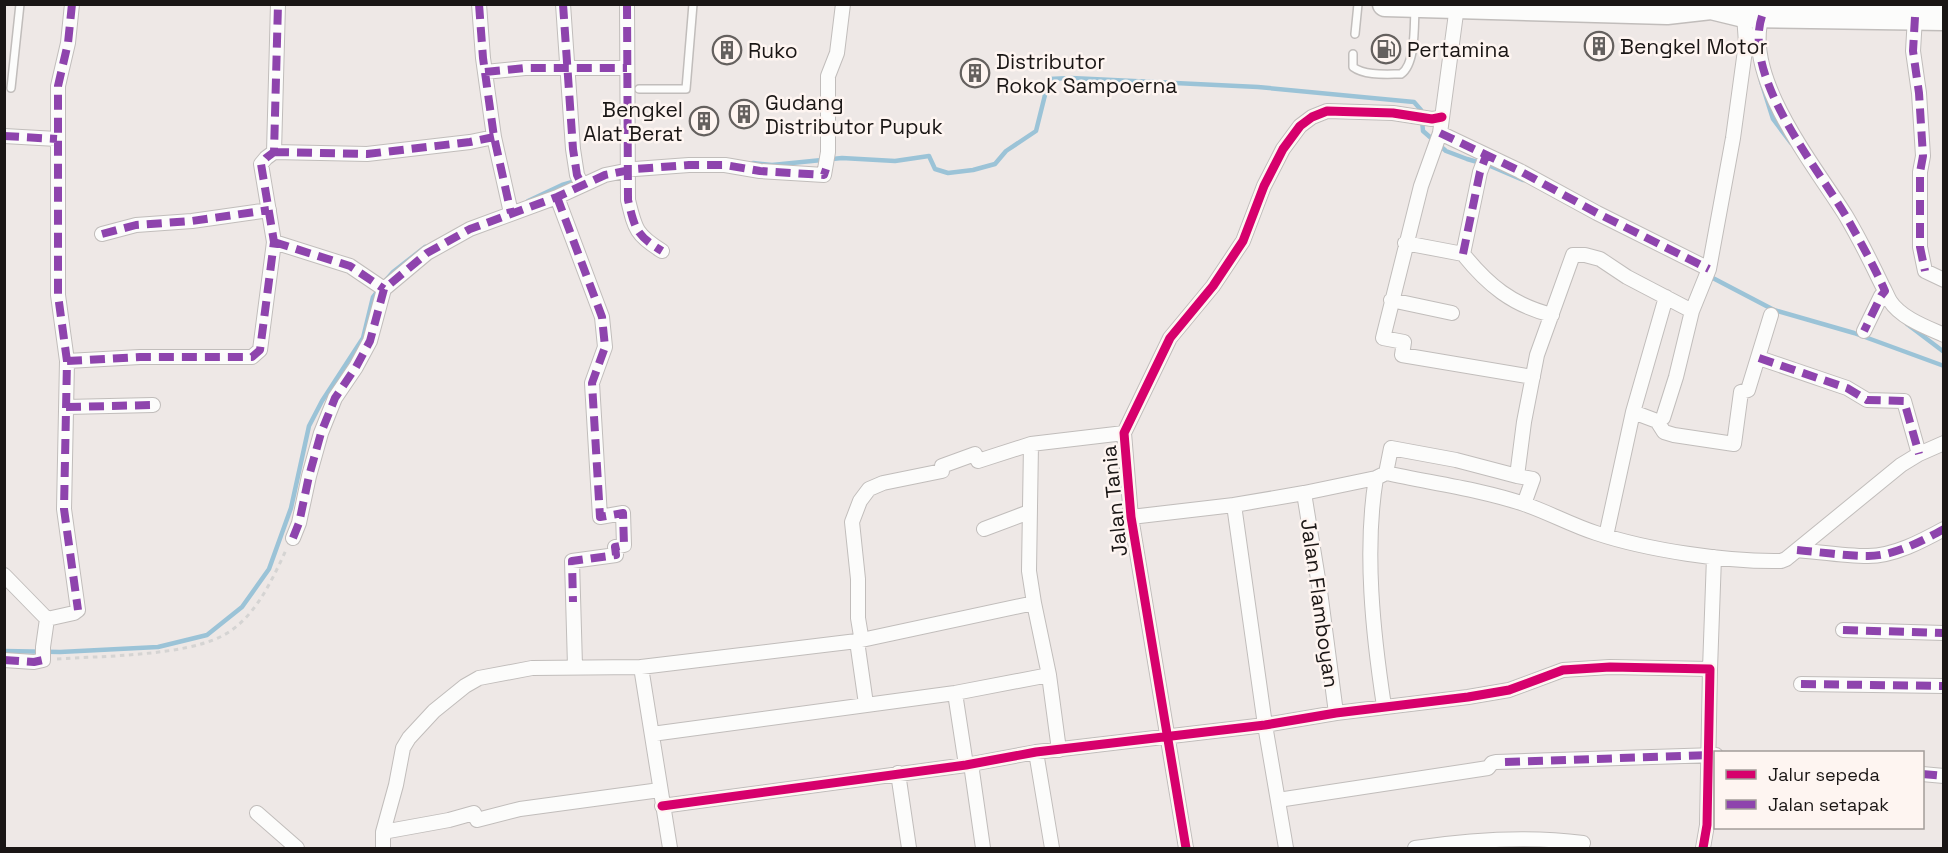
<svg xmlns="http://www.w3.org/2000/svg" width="1948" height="853" viewBox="0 0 1948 853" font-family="'Space Grotesk',sans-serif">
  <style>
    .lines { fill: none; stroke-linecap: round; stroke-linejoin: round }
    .stream { stroke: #9bc3d7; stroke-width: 4.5 }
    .lane-casing { stroke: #c1bdbb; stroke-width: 10 }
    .street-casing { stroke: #c1bdbb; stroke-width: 16 }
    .highway-casing { stroke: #c1bdbb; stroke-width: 27 }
    .path { stroke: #d5d4d3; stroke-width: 3; stroke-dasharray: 4.5 4.5; stroke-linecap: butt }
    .lane { stroke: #fcfcfb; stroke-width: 7 }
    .street { stroke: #fcfcfb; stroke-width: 14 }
    .highway { stroke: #fcfcfb; stroke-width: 24 }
    .quiet { stroke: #8e44ad; stroke-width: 8; stroke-dasharray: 15 8; stroke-linecap: butt }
    .cycleway-casing { stroke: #fef5f1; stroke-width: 13 }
    .cycleway { stroke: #d6006c; stroke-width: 9 }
    .labels { text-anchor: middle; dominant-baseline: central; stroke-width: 5; stroke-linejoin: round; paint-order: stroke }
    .poi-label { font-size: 21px; fill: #1a1615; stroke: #fef5f1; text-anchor: start }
    .street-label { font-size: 21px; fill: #1a1615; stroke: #fef5f1 }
  </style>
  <rect width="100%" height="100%" fill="#eee8e6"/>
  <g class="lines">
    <path class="stream" d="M1761 81 1773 119 1791 143
      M753 163 772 165 842 158 895 161 929 156 935 169 948 173 973 170 995 164 1006 151 1036 131 1049 79 1071 78 1258 87 1414 102 1421 110 1423 131 1446 151 1467 159 1488 165 1523 180
      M528 201 562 185 579 180
      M1709 276 1774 310 1854 333 1944 366
      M386 280 393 272 425 247
      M1907 324 1944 352
      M4 651 60 652 158 647 207 635 242 607 269 569 291 508 309 426 322 401 363 338 373 297 379 289"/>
    <g class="lane-casing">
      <path id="lane" d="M1355 34 1358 4
        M1353 54V67C1365 76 1387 74 1401 74 1416 64 1414 25 1415 8
        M11 88 20 4
        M639 89H686L693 4"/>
    </g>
    <g class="street-casing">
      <path id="street" d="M479 4 483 58 494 137 511 213
        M563 4 573 149 577 175 582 185
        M627 4 628 200C635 229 636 235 662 251
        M1457 6 1440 133 1421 186 1383 338 1404 342 1402 355 1533 377
        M1762 16C1742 77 1815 166 1846 216 1859 238 1871 262 1882 285 1885 290 1887 296 1890 301 1901 318 1926 327 1944 335
        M1915 17 1913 51 1919 93 1923 156 1920 172V247L1925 271 1944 280
        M485 72 525 68H627
        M1440 133 1520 171 1597 213 1709 269
        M4 136 57 139
        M274 152 367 154 470 142 494 137
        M557 197 602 317 605 347 592 383 600 517 623 513 624 545 615 547 616 555 572 561 575 666
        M102 234 136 225 192 221 269 210
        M274 242 350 266 384 289
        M1405 243 1463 254C1488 285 1512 305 1552 315
        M1463 254 1480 172 1486 156
        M1391 300 1452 313
        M1864 331 1881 296 1885 291
        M1759 358 1847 388 1867 400 1904 401 1919 454
        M67 361 140 357H252L260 350 274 242 261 164 266 158 274 152 278 4
        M66 407 153 405
        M1633 412 1657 421 1663 418 1676 377 1692 311 1709 269 1733 138 1746 43 1744 15
        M1657 421 1664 432 1674 435 1734 444 1741 392 1748 390 1771 315
        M1031 444 1029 571 1034 603
        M1386 473C1431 483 1479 489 1524 504 1548 512 1571 525 1596 533 1647 550 1726 562 1781 561L1786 559 1901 465 1919 454 1944 443
        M1304 493 1320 591 1336 713
        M1524 504 1533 479 1517 476 1524 422 1537 355 1573 255H1585L1600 259 1627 277 1692 311
        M1234 505 1304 493 1376 478
        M1131 517 1234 505 1265 725 1286 848
        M984 529 1029 512
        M1606 536 1633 412 1666 297
        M293 538 299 523 309 476 321 433 335 398 356 367 370 341 384 289 427 253 470 229 557 197 605 175 635 169 689 165H725L760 171 824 175 828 152V76L837 53 843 4
        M1797 550C1820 552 1845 556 1868 556 1894 556 1922 541 1944 529
        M4 575 47 619
        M47 619 74 613 78 610 64 509 67 361 58 295V86L68 43 72 4
        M1843 630 1944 633
        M4 660 34 662 43 660V647L47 619
        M641 667 670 848
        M1710 669 1714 557
        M1801 684 1944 686
        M955 693 966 765
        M866 704 857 641 861 636 858 618V579L852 522 860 501 869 489 883 483 942 471V466L975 454 978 461 1031 444 1124 433
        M1384 706C1373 634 1364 550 1376 478L1386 473 1391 448 1456 460 1517 476
        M652 734 955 693 1049 675
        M1036 752 1052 848
        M971 764 983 848
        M898 773 909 848
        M1922 774 1944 776
        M1278 800 1488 768 1492 763 1496 762 1716 755
        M662 806 966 765 1036 752 1265 725 1336 713 1468 697 1509 690 1563 670 1610 667 1710 669 1707 825 1703 848
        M257 813 297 848
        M383 832 449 820 474 813 477 820 520 809 660 790
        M383 848V832L396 785 403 748 409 738 434 711 465 686 479 678 532 668 641 667 857 641 1034 603 1049 675 1059 750
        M1186 848 1131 517 1124 433 1170 338 1213 286 1243 241 1264 186 1283 149 1300 126 1312 117 1327 111 1393 113 1432 119 1442 117
        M1415 848C1468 840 1530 836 1583 843"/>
    </g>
    <g class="highway-casing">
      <path id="highway" d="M1385 4 1667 12 1711 7 1744 15 1944 18"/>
    </g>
    <path class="path" d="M57 659C101 656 184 656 222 636 255 619 272 580 287 548"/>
    <use href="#lane" class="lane"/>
    <use href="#street" class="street"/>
    <use href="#highway" class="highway"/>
    <path class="quiet" d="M72 4 68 43 58 86V295L67 361 64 509 78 610
      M479 4 483 58 494 137 511 213
      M563 4 573 149 577 175 582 185
      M627 4 628 200C635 229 636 235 662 251
      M1762 16C1742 78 1817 166 1847 218 1860 241 1874 266 1885 291L1881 296 1864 331
      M1915 17 1913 51 1919 93 1923 156 1920 172V247L1925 271
      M485 72 525 68H627
      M1440 133 1520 171 1597 213 1709 269
      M4 136 57 139
      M274 152 367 154 470 142 494 137
      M557 197 602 317 605 347 592 383 600 517 623 513 624 545 615 547 616 555 572 561 573 602
      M102 234 136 225 192 221 269 210
      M274 242 350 266 384 289
      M1463 254 1480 172 1486 156
      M1759 358 1847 388 1867 400 1904 401 1919 454
      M67 361 140 357H252L260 350 274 242 261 164 266 158 274 152 278 4
      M66 407 153 405
      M293 538 299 523 309 476 321 433 335 398 356 367 370 341 384 289 427 253 470 229 557 197 605 175 635 169 689 165H725L760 171 824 175 826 169
      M1797 550C1820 552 1845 556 1868 556 1894 556 1922 541 1944 529
      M1843 630 1944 633
      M4 660 34 662 43 660
      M1801 684 1944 686
      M1505 762 1712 755
      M1922 774 1944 776"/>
    <g class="cycleway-casing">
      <path id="cycleway" d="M662 806 966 765 1036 752 1265 725 1336 713 1468 697 1509 690 1563 670 1610 667 1710 669 1707 825 1703 848
        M1186 848 1131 517 1124 433 1170 338 1213 286 1243 241 1264 186 1283 149 1300 126 1312 117 1327 111 1393 113 1432 119 1442 117"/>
    </g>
    <use href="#cycleway" class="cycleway"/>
  </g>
  <defs>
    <g id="building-ring" transform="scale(1.5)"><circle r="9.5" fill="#fef5f1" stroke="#64605e" stroke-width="1.5"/><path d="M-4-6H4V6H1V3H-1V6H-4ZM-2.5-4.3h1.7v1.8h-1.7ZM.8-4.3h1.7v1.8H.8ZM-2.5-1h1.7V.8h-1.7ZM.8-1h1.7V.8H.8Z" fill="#64605e"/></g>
    <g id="fuel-ring" transform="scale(1.5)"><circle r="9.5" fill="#fef5f1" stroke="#64605e" stroke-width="1.5"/><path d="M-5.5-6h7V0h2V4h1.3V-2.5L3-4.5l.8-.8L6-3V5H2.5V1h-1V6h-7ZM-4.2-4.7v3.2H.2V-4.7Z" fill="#64605e"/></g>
  </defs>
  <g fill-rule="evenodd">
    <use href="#building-ring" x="1599" y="46"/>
    <use href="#fuel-ring" x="1386" y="49"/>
    <use href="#building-ring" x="727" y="50"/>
    <use href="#building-ring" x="975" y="73"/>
    <use href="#building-ring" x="744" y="114"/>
    <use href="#building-ring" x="704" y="121"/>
  </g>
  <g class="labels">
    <g class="poi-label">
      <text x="1620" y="46">Bengkel Motor</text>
      <text x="1407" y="49">Pertamina</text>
      <text x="748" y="50">Ruko</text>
      <text x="996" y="61">Distributor<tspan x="996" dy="24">Rokok Sampoerna</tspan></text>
      <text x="765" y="102">Gudang<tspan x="765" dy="24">Distributor Pupuk</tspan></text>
      <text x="683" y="109" text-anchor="end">Bengkel<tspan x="683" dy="24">Alat Berat</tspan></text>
    </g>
    <g class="street-label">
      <text transform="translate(1114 501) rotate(-96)">Jalan Tania</text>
      <text transform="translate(1320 603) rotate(82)">Jalan Flamboyan</text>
    </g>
  </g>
  <rect width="1948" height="853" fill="none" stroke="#1a1615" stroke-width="12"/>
  <rect x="1714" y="751" width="210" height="78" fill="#fef5f1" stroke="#a39c99" stroke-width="1.5"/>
  <rect x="1726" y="770" width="30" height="9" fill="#d6006c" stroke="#a39c99" stroke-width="1.5"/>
  <text x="1768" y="781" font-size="18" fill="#1a1615">Jalur sepeda</text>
  <rect x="1726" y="800" width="30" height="9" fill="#8e44ad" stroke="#a39c99" stroke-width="1.5"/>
  <text x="1768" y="811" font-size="18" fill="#1a1615">Jalan setapak</text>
</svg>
